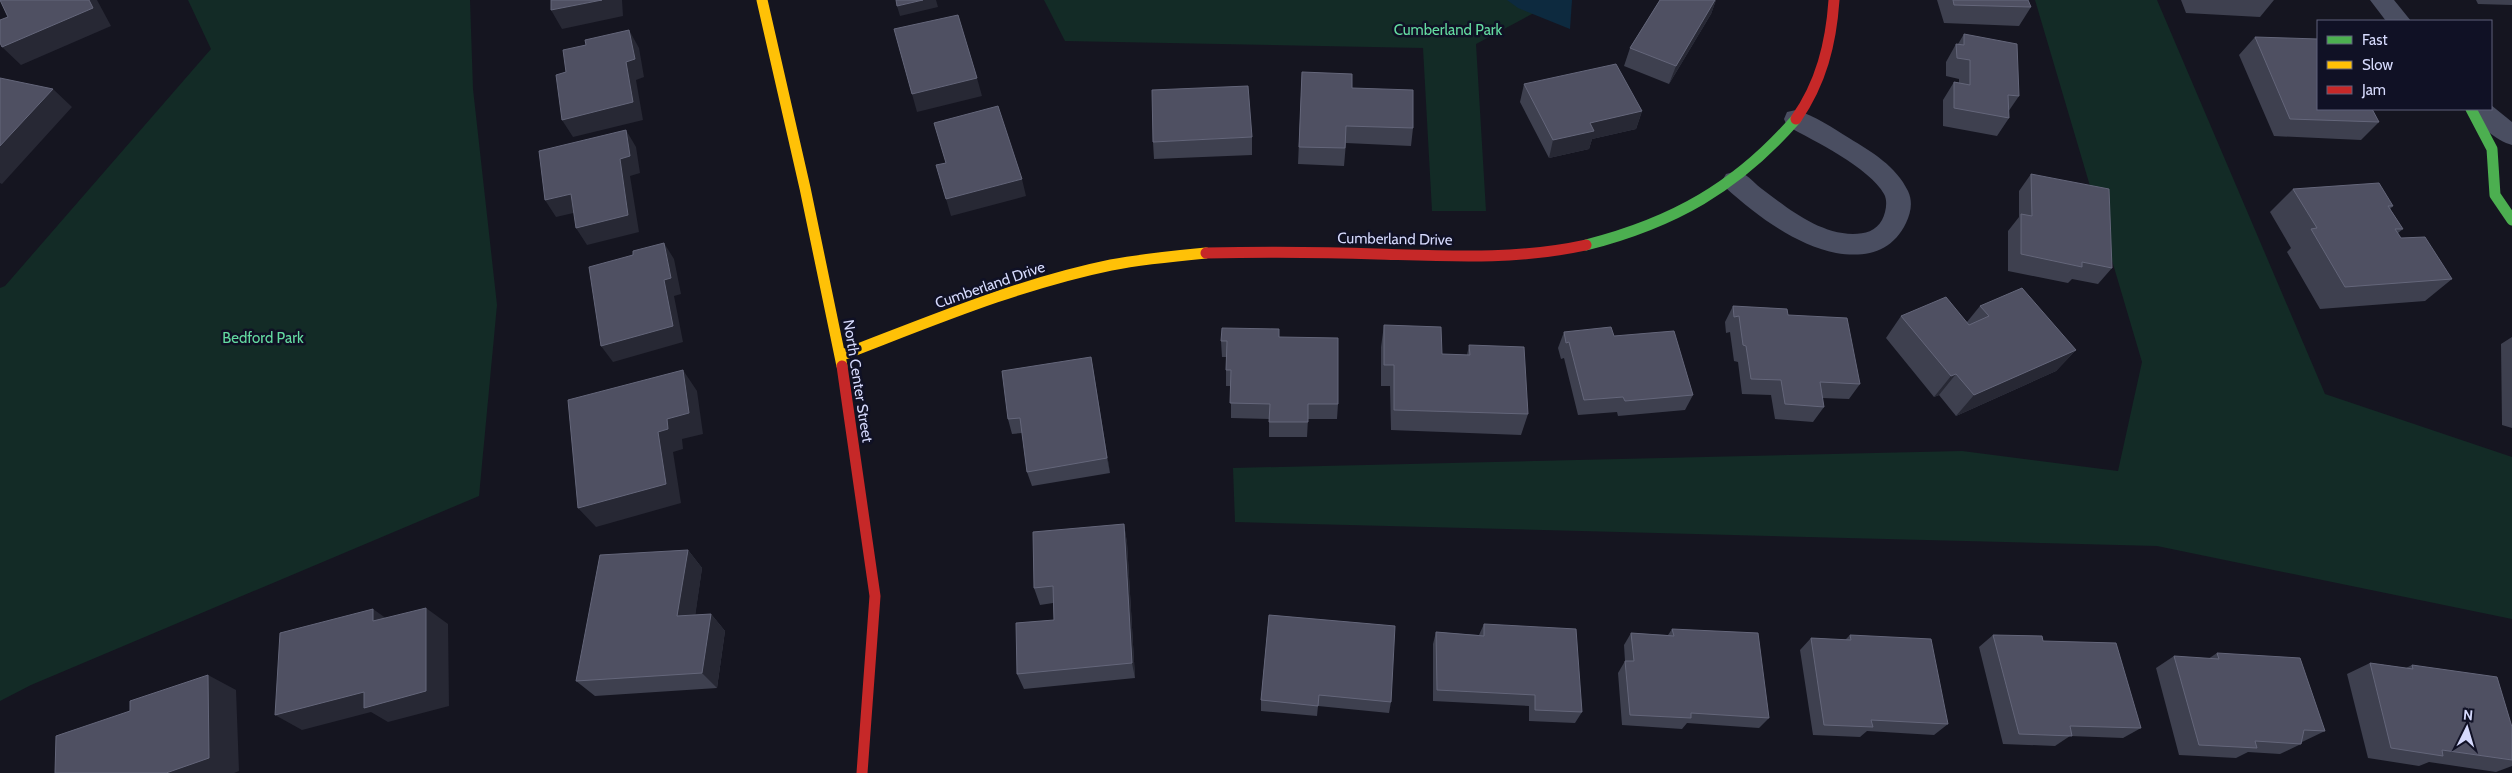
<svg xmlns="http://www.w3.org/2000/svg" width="2512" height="773" viewBox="0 0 2512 773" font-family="Cabin,sans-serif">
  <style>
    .green { fill: #132b26 }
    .water { fill: #0d2a3f }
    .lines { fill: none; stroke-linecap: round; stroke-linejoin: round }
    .street { fill: #4a4e61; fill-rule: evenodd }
    .fast { stroke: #4caf50; stroke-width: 11 }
    .slow { stroke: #ffc107; stroke-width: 11 }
    .jam { stroke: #c62828; stroke-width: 11 }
    .wall { fill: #3e404f }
    .shaded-wall { fill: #272834 }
    .building { fill: #4f5062; stroke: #64667a }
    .labels { text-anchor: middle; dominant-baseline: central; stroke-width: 5; stroke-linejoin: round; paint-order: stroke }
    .park-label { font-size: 15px; fill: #64dba1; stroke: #101125 }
    .street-label { font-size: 15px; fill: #d6dafd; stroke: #101125 }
  </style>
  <rect width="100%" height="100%" fill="#151520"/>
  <path class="green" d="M188 0H470L473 89 497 305 479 496 31 685 0 701V288L5 286 211 49Z
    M1044 0H1558L1476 44 1486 211H1432L1423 48 1065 41Z
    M2035 0H2157L2325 394 2512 457V619L2157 546 1235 522 1233 468 1962 451 2118 471 2142 362Z"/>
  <path class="water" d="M1507 0H1572L1570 29 1518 8Z"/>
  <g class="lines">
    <path class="street" d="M2370 0H2394L2411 21H2386Z
      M2491 105 2512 122V145C2497 141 2475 123 2467 109H2491Z
      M1796 110C1815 116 1833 128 1849 138 1872 152 1896 166 1908 191 1913 202 1911 212 1906 223 1892 252 1866 258 1836 253 1795 245 1756 215 1726 188L1722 181 1726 174C1733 172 1738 171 1744 174 1751 178 1756 185 1762 189 1789 209 1818 233 1853 234 1865 234 1876 231 1882 220 1886 212 1888 201 1884 194 1870 168 1813 140 1787 126L1784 119 1787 112Z"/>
    <path class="fast" d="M2471 109 2492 149 2495 195 2512 220
      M1586 245C1673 223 1737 187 1796 119"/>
    <path class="slow" d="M762 0 805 188 842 366
      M840 356C929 322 1018 284 1111 265 1143 259 1174 256 1206 253"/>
    <path class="jam" d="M1796 119C1821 83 1831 44 1834 0
      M1206 253C1263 252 1320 252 1377 254 1448 256 1517 260 1586 245
      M842 366 875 596 862 773"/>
  </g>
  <path class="wall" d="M1660 0H1716L1711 14 1669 84 1624 66 1630 48Z
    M1937 0H2028L2031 7 2019 26 1944 23Z
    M2181 0H2274L2260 17 2186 13Z
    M2476 0H2512V5L2478 4Z
    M1964 34 2019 96 2008 112 2009 118 1997 136 1943 126V100L1954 82 1959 83V79L1946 76V62L1956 44H1958Z
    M2255 37 2318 109 2379 122 2361 140 2274 136 2239 55Z
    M1302 72 1352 88 1413 128 1411 146 1346 143 1344 166 1298 164Z
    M1524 84 1642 111 1636 129 1592 139 1589 149 1549 158 1520 102Z
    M1252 137V155L1154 159 1153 142Z
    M2031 174 2112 268 2098 284 2072 279 2068 283 2008 271V231L2019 217V191Z
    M2293 189 2393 206 2390 209 2403 229 2398 233 2401 238 2452 279 2425 301 2320 309 2287 252 2291 248 2270 212Z
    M1733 306 1788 315 1860 384 1849 399 1822 398 1824 407 1813 422 1775 419 1771 395 1742 394 1738 362 1734 361 1730 332 1726 333 1725 322Z
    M1980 306 2076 350 2056 371 1956 416 1939 395 1934 397 1886 338 1901 316 1967 322Z
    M1384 325 1442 354 1467 355 1469 345 1528 414 1521 435 1391 430 1390 386H1381V347Z
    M1564 332 1614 336 1693 395 1685 410 1618 416 1617 412 1578 415 1564 358 1561 359 1558 348Z
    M1279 337 1338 404 1337 419H1308L1307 437H1269V419L1231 418V386H1226V357H1222L1221 341Z
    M2512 337V428L2502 425 2501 344Z
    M1091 357 1110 473 1032 486 1027 472 1022 433 1012 434 1008 419Z
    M1124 524 1127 543 1135 678 1024 689 1017 674 1054 620 1053 603 1040 605 1034 588Z
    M688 550 702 568 695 615 711 614 725 631 717 688 595 696 576 681Z
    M1269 615 1391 702 1389 713 1318 706 1317 716 1261 711V700Z
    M1484 624 1582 712 1575 723 1529 721V706L1433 701V644L1436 632 1479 635Z
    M1672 629 1769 718 1759 728 1687 723 1682 729 1622 725 1618 673 1625 661 1624 645 1631 633 1668 635Z
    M1850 635 1948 724 1934 735 1867 731 1860 737 1813 735 1800 650 1811 638 1845 640Z
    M1993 635 2043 641 2141 728 2123 738 2070 736 2055 746 2003 744 1979 647Z
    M2217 653 2325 731 2302 742 2301 744 2280 754 2248 752 2236 758 2179 755 2156 668 2174 656 2208 659Z
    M2370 663 2406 668 2412 665 2512 727V766L2496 772 2429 762 2419 766 2368 758 2347 674Z"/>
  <path class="shaded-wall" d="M89 0H97L111 26 21 65 2 47Z
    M602 0H622L623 16 562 29 551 10Z
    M923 0H936L938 7 900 16 897 6Z
    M1715 0H1716L1711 14 1669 84 1676 66Z
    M629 30 639 48 644 77 636 80 643 120 573 137 562 120 626 62Z
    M977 78 982 96 917 112 912 94Z
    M53 89 72 107 2 184 0 183V146Z
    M1642 111 1636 129 1592 139 1589 149 1549 158 1553 140 1590 123Z
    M626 130 636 147 640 173 630 176 639 232 587 245 576 228 620 159Z
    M1022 179 1026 196 951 216 946 199Z
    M571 194 582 211 556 217 545 200Z
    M664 243 674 259 681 294 674 296 683 342 613 362 601 346 664 280Z
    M2076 350 2056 371 1956 416 1974 395Z
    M1091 357 1094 373 1110 473 1107 458Z
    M683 370 697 391 703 434 682 439 683 449 673 452 681 503 596 527 578 508 658 432 667 419Z
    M1956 374 1939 395 1934 397 1951 376Z
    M1124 524 1127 543 1135 678 1132 663Z
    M688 550 702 568 693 632 677 616Z
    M426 608 448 624 449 706 388 722 371 712 302 730 275 715Z
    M373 609 397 626 373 621Z
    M711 614 725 631 717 688 702 673Z
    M208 675 236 690 239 771 234 773H166Z"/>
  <path class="building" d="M0 0H89L93 8 2 47 0 43V20L8 17Z
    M551 0H602L551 10Z
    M896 0H923L897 6Z
    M1660 0H1715L1676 66 1630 48Z
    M1953 0H2028L2031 7 1954 5Z
    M958 15 977 78 912 94 894 29Z
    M629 30 635 59 626 62 633 102 562 120 556 75 566 72 563 50 586 45 585 40Z
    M1964 34 2017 44 2019 96 2008 95 2009 118 1954 108V82L1970 85V60L1957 58 1956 44 1964 45Z
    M2255 37 2318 39V109H2372L2379 122 2290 119Z
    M1616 64 1642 111 1590 123 1594 131 1553 140 1524 84Z
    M1302 72 1352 74V88L1413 90V128L1346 126 1345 148 1299 147Z
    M0 78 53 89 0 146Z
    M1248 86 1252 137 1153 142 1152 90Z
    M998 106 1022 179 946 199 936 165 946 163 934 123Z
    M626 130 630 156 620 159 628 215 576 228 571 194 545 200 539 151Z
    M2031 174 2109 189 2112 268 2082 262V267L2021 254V214L2032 216Z
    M2379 183 2393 206H2388L2403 229H2395L2401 238 2425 237 2452 279 2345 287 2311 229 2317 228 2293 189Z
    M664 243 671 278 664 280 673 326 601 346 589 267 633 255V251Z
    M2022 288 2076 350 1974 395 1956 374 1951 376 1901 316 1946 297 1969 325 1989 316 1980 306Z
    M1733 306 1787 309 1788 315 1847 318 1860 384 1820 382 1824 407 1785 404 1781 380 1751 379 1746 346 1743 345 1739 316 1734 317Z
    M1384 325 1441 327 1442 354 1470 355 1469 345 1524 347 1528 414 1394 410V365H1384Z
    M1611 327 1614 336 1674 331 1693 395 1625 401 1623 397 1584 400 1569 342 1566 343 1564 332Z
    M1222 328 1279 329V337L1338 338V404H1308V422H1269L1270 404 1230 403 1231 370H1226L1227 341H1221Z
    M1091 357 1107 458 1027 472 1020 418 1008 419 1002 371Z
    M683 370 689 413 667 419 668 429 658 432 666 484 578 508 568 400Z
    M1124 524 1132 663 1017 674 1016 623 1054 620 1053 586 1034 588 1033 532Z
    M688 550 677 616 711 614 702 673 576 681 600 555Z
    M426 608V691L364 708V692L275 715 280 633 373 609V621Z
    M1269 615 1395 626 1391 702 1319 695 1318 706 1261 700Z
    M1484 624 1576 629 1582 712 1535 710V695L1437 690 1436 632 1484 636Z
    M1672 629 1758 633 1769 718 1691 713V718L1630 715 1625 661H1634L1631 633 1674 636Z
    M1850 635 1931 639 1948 724 1871 720 1873 727 1824 725 1811 638 1851 640Z
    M1993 635 2042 636 2043 641 2116 643 2141 728 2070 726 2072 736 2019 734Z
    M2217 653 2300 658 2325 731 2304 730 2301 744 2255 741 2257 748 2199 745 2174 656 2219 659Z
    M2370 663 2413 669 2412 665 2497 677 2512 727V760L2442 750 2443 756 2391 748Z
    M208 675 209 758 166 773H55L56 736 130 711V701Z"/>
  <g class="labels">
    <g class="park-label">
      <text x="1448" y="30">Cumberland Park</text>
      <text x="263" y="338">Bedford Park</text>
    </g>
    <g class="street-label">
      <text transform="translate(1395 239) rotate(1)">Cumberland Drive</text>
      <text transform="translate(990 285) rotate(-19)">Cumberland Drive</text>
      <text transform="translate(858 381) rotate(81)">North Center Street</text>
    </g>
  </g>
  <rect x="2317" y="20" width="175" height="90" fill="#101125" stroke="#5f617b"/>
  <rect x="2327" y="36" width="25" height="8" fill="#4caf50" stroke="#5f617b"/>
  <text x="2362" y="45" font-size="15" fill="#d6dafd">Fast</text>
  <rect x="2327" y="61" width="25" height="8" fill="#ffc107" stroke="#5f617b"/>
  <text x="2362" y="70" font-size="15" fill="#d6dafd">Slow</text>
  <rect x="2327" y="86" width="25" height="8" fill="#c62828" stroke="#5f617b"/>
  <text x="2362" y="95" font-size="15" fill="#d6dafd">Jam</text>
  <g transform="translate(2467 728) rotate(5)" stroke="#101125" stroke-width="4" paint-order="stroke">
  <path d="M0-4L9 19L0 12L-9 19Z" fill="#d6dafd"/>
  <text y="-8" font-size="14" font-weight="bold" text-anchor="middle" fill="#d6dafd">N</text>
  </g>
</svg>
